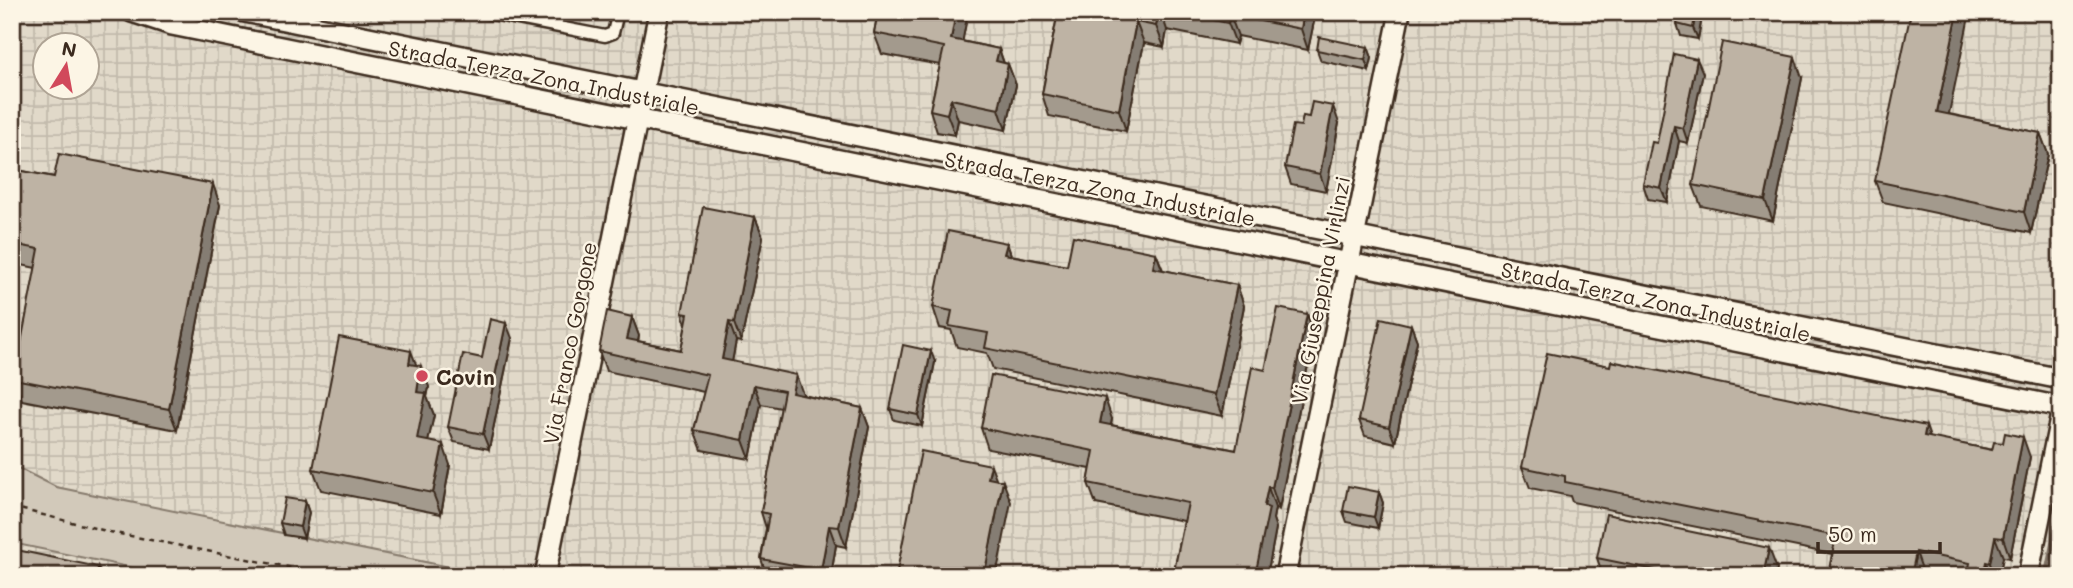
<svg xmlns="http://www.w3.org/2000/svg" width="2073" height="588" viewBox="0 0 2073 588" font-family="Mali,sans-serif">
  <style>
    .industrial { fill: url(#industrial-grid); fill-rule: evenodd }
    .grass { fill: #d2c9ba; stroke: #867a6c; stroke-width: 2 }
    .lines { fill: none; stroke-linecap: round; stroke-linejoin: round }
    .stream { stroke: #7e7163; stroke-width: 5 }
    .lane-casing { stroke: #3b2a1e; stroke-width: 15 }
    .street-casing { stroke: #3b2a1e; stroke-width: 24 }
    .path { stroke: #3b2a1e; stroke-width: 2.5; stroke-dasharray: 5 5; stroke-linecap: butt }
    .lane { stroke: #fcf5e5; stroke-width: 10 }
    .street { stroke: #fcf5e5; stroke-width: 19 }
    .wall { fill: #a39a8d; stroke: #3b2a1e; stroke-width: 2 }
    .shaded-wall { fill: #857d73; stroke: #3b2a1e; stroke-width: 2 }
    .building { fill: #beb3a4; stroke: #3b2a1e; stroke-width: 2 }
    .poi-dot { fill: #d1495b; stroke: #fcf5e5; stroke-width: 2.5 }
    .labels { text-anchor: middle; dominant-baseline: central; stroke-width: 5; stroke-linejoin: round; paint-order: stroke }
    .street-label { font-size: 21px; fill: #3b2a1e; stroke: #fcf5e5 }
    .poi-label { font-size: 21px; font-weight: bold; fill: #3b2a1e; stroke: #fcf5e5; text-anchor: start }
  </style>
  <defs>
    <pattern id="industrial-grid" width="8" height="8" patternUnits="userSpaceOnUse" patternTransform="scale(1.75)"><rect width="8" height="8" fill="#e1d9c9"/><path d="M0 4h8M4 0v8" fill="none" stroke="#c2baac"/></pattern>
  </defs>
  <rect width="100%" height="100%" fill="#f0e9d9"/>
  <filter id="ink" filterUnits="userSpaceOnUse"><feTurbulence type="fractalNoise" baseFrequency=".0143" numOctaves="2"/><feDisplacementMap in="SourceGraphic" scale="14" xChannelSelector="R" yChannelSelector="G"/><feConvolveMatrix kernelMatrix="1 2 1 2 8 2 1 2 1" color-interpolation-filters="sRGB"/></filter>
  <g filter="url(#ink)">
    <path class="industrial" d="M12 12H2061V576H12ZM46 46H88V88H46Z"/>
    <path class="grass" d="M12 465 56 487 494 576H172L12 543Z"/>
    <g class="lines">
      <path class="stream" d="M2046 576 2061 502"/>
      <g class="lane-casing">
        <path id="lane" d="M482 12 605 36 613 33 618 12"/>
      </g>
      <g class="street-casing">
        <path id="street" d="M132 12 172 25 2061 407
          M245 12 2061 379
          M545 576 659 12
          M1285 576 1400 12
          M2028 576 2061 414"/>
      </g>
      <path class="path" d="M12 507 110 532 334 576"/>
      <use href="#lane" class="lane"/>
      <use href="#street" class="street"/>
    </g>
    <path class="wall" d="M878 12H968L962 41 999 49 1004 63 1008 64 1016 85 1006 130 958 120 955 135 937 132 930 110 940 65 882 54 874 33Z
      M1058 12H1316L1308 50 1238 36 1236 44 1167 30 1164 47 1144 43 1126 131 1049 116 1042 94Z
      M1702 17 1698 39 1681 36 1677 24Z
      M1368 47 1372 58 1369 71 1321 61 1317 50Z
      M1703 73 1688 143 1679 141 1667 202 1648 199 1643 184 1657 143Z
      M1802 78 1773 221 1701 206 1693 185Z
      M1949 114 2040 133 2048 154 2031 233 1883 202 1875 181Z
      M1339 123 1326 191 1291 184 1285 167 1301 126Z
      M12 169 54 177 220 205 177 430 22 400 14 379 36 268 12 263Z
      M755 217 763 237 741 342 736 341 732 361 803 394V395L862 408 869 427 846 547 836 545 831 576H767L761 559 766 528 761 512 781 408 761 404 750 459 702 450 694 430 704 392 606 371 599 351 632 317 639 336 638 341 681 350 686 324 682 313Z
      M1007 243 1011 255 1067 266 1156 253 1163 270 1237 285 1244 306 1222 416 993 369 987 353 957 347 951 330 940 328 933 307Z
      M1307 314 1314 335 1279 509 1275 508 1273 519 1276 528 1267 576H1173L1184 521 1096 504 1088 483 1091 469 988 449 981 428 1112 419 1111 425 1236 450 1265 370Z
      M1411 325 1417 341 1395 443 1365 436 1359 420Z
      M512 338 489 449 454 442 448 427Z
      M935 362 922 426 894 420 890 409Z
      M416 365 429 387 427 397 434 415 428 441 450 465 441 514 321 490 313 469Z
      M1930 438 2030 457 2010 558 2003 557 1999 576H1941L1923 572 1922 576H1828L1832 554 1572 502 1570 496 1530 488 1522 467Z
      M1379 492 1383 503 1378 528 1347 522 1343 511Z
      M305 501 309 513 304 538 284 535 280 523Z
      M1597 558 1777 569 1775 576H1603Z"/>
    <path class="shaded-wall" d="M956 12H968L959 60 951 39Z
      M1159 12H1161L1167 30 1164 47 1156 26Z
      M1304 12H1316L1308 50 1301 29Z
      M1696 12H1700L1702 17 1698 39 1693 28Z
      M1958 12H1970L1945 133 1937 112Z
      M1230 15 1238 36 1236 44 1228 23Z
      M1136 22 1144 43 1126 131 1119 110Z
      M1368 47 1372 58 1369 71 1365 60Z
      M999 49 1006 70 996 61Z
      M1795 57 1802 78 1773 221 1765 200Z
      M1697 59 1703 73 1688 143 1683 128Z
      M1008 64 1016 85 1006 130 999 109Z
      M951 99 958 120 955 135 947 114Z
      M1333 106 1339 123 1326 191 1320 174Z
      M1674 126 1679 141 1667 202 1661 188Z
      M2040 133 2048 154 2031 233 2024 212Z
      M213 184 220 205 177 430 169 409Z
      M755 217 763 237 741 342 734 323Z
      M1007 243 1014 264 1004 254Z
      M1156 253 1164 274 1153 268Z
      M1237 285 1244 306 1222 416 1214 395Z
      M1307 314 1314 335 1279 509 1272 488Z
      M632 317 639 336 634 358 627 339Z
      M729 322 736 341 729 378 722 359Z
      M506 323 512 338 489 449 483 434Z
      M1411 325 1417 341 1395 443 1389 427Z
      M411 351 419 372 409 364Z
      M931 351 935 362 922 426 918 415Z
      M421 366 429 387 427 397 434 415 424 460 417 439V392Z
      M796 375 803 394 799 412 792 393Z
      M754 385 761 404 750 459 743 440Z
      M1105 398 1112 419 1107 444 1100 423Z
      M862 408 869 427 846 547 839 527Z
      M1926 426 1933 446 1924 436Z
      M2023 437 2030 457 2010 558 2003 538Z
      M443 444 450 465 441 514 433 493Z
      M991 465 999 486 988 478Z
      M1003 481 1011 502 996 576H984Z
      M1268 487 1275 508 1273 519 1276 528 1267 576H1255L1264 506Z
      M1379 492 1383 503 1378 528 1374 517Z
      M305 501 309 513 304 538 300 527Z
      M829 526 836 545 831 576H823L821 570Z
      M1995 537 2003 557 1999 576H1994L1990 563Z
      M1769 548 1777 569 1775 576H1763Z
      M1916 552 1923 572 1922 576H1911Z
      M1986 562 1991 576H1986L1984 571Z
      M98 567 102 576H97Z"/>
    <path class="building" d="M878 12H956L951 39 999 49 996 61 1008 64 999 109 951 99 947 114 930 110 944 47 874 33Z
      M1058 12H1159L1156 26 1136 22 1119 110 1042 94Z
      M1175 12H1304L1301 29 1230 15 1228 23Z
      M1679 12H1696L1693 28 1677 24Z
      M1911 12H1958L1937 112 2040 133 2024 212 1875 181Z
      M1319 37 1368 47 1365 60 1317 50Z
      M1722 42 1795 57 1765 200 1693 185Z
      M1674 54 1697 59 1683 128 1674 126 1661 188 1643 184 1652 142 1657 143Z
      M1312 102 1333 106 1320 174 1285 167 1293 125 1301 126 1303 116 1309 117Z
      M59 154 213 184 169 409 14 379 39 249 12 244V169L54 177Z
      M703 207 755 217 734 323 729 322 722 359 796 375 792 393 862 408 839 527 829 526 821 570 761 559 769 514 761 512 784 391 754 385 743 440 694 430 708 375 599 351 607 311 632 317 627 339 681 350 688 314 682 313Z
      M948 231 1007 243 1004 254 1067 266 1073 236 1156 253 1153 268 1237 285 1214 395 985 348 988 333 949 326 952 311 933 307Z
      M1278 308 1307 314 1272 488 1268 487 1264 506 1269 508 1255 576H1173L1188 503 1088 483 1094 451 981 428 991 375 1105 398 1100 423 1236 450 1252 367 1265 370Z
      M1381 318 1411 325 1389 427 1359 420Z
      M490 319 506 323 483 434 448 427 463 354 482 358Z
      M339 337 411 351 409 364 421 366 417 392 426 393 417 439 443 444 433 493 313 469Z
      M903 345 931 351 918 415 890 409Z
      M1547 353 1610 366 1611 361 1926 426 1924 436 1992 450 1994 442 2003 443 2005 433 2023 437 2003 538 1995 537 1990 563 1986 562 1984 571 1969 568 1970 563 1916 552 1911 576H1828L1836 536 1565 482V476L1522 467Z
      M921 451 991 465 988 478 1003 481 984 576H896Z
      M1348 486 1379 492 1374 517 1343 511Z
      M285 498 305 501 300 527 280 523Z
      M1606 514 1769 548 1763 576H1685L1597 558Z
      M12 549 98 567 97 576H12Z"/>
  </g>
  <circle class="poi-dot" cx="422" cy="376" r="7"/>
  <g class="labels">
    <g class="street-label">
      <text transform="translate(544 77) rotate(11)">Strada Terza Zona Industriale</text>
      <text transform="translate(1100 188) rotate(11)">Strada Terza Zona Industriale</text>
      <text transform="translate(1320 290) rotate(-79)">Via Giuseppina Virlinzi</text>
      <text transform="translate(1656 301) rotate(12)">Strada Terza Zona Industriale</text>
      <text transform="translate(569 343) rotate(-79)">Via Franco Gorgone</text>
    </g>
    <g class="poi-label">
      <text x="436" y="376">Covin</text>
    </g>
  </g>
  <rect width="2073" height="588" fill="none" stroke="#fcf5e5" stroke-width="42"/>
  <rect x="21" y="21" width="2031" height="546" fill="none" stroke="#3b2a1e" stroke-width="2.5" filter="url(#ink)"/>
  <g transform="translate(66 66) rotate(11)"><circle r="33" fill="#fcf5e5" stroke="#afa495" stroke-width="2"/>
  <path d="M0-5L12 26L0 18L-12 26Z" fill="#d1495b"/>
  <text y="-10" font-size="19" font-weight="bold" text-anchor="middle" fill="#3b2a1e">N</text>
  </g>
  <path d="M1818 542v10h122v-10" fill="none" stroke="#3b2a1e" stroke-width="3.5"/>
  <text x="1828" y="542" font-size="21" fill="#3b2a1e" stroke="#fcf5e5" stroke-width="5" paint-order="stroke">50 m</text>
</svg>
